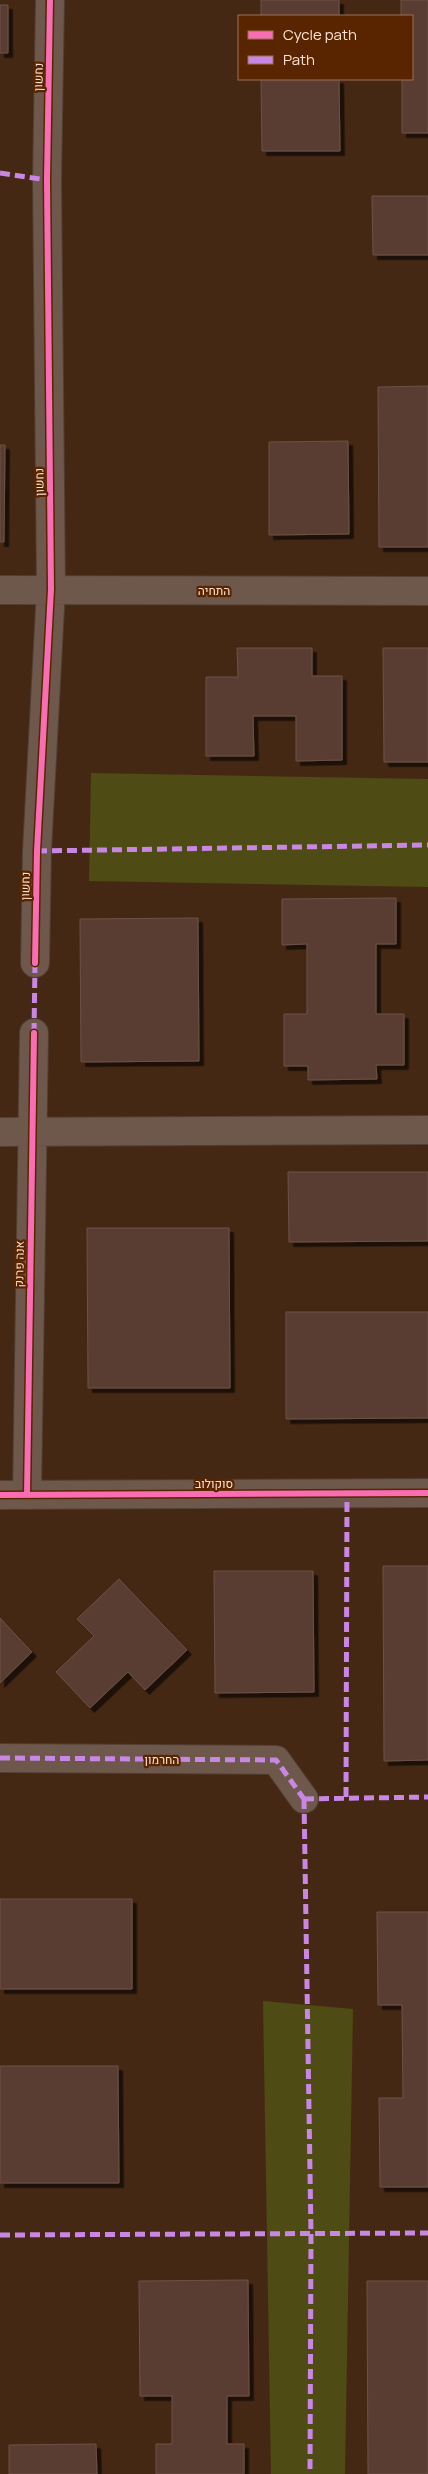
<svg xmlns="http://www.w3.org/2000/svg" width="428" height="2474" viewBox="0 0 428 2474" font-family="Manrope,Heebo,sans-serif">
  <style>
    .green { fill: #4e4b14 }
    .building { fill: #5a3d32; stroke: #6c5246; filter: url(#shadow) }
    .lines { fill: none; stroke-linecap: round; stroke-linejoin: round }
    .street-casing { stroke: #523e32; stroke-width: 30 }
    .secondary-casing { stroke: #523e32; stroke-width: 30 }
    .street { stroke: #6e584b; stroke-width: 28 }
    .secondary { stroke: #6e584b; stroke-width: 28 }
    .quiet { stroke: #c787e3; stroke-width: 5; stroke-dasharray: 10 5; stroke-linecap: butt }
    .cycleway-casing { stroke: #592500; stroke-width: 9 }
    .cycleway { stroke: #f96db3; stroke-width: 6 }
    .labels { text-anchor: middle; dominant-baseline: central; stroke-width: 4.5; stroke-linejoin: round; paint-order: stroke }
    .street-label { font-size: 12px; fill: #fde2d3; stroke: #592500 }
  </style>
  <defs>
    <filter id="shadow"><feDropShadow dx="4.5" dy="4.5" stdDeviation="0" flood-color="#0009"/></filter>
  </defs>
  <rect width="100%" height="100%" fill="#452814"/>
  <path class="green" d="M91 773 428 779V887L89 881Z
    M263 2001 353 2009 345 2474H271Z"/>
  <path class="building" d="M261 0H339V16H261Z
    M401 0H428V133H402V79H412V16H401Z
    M0 5H8V53H0Z
    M261 79H339L340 151H262Z
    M372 196H428V255H373Z
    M428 386V547H379L378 387Z
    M348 441 349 534 269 535V442Z
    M0 445H5L4 542H0Z
    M237 648H312V676H342V760L296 761V716H253L254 756H206V677H238Z
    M383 648H428V762H384Z
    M396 898V944H376V1014H404V1065H376L377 1079 308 1080V1066H284V1014H307V944L282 945V899Z
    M198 918 199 1061 81 1062 80 919Z
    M288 1172H428V1241L289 1242Z
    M87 1228H229L230 1388H88Z
    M286 1312H428V1418L286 1419Z
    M383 1566H428V1760L384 1761Z
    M214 1571H313L314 1692 215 1693Z
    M119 1579 187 1650 145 1690 128 1672 90 1708 56 1672 94 1636 77 1619Z
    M0 1618 32 1652 0 1683Z
    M0 1899H132V1989H0Z
    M377 1912H428V2187H380L379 2098H403L402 2005H378Z
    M0 2066H118L119 2183H0Z
    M248 2280 249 2396H227V2444H244V2474H156V2444H172V2396H140L139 2281Z
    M367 2281H428V2474H368Z
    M96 2444 97 2474H9V2445Z"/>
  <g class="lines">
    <g class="street-casing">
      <path id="street" d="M0 590 428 591
        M35 963 37 851 51 589 47 180 50 0
        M0 1132 428 1130
        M27 1495 34 1033
        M0 1758 276 1760 304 1799"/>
    </g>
    <g class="secondary-casing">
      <path id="secondary" d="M0 1495 428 1493"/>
    </g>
    <use href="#street" class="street"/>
    <use href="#secondary" class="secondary"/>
    <path class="quiet" d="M0 173 47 180
      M37 851 428 845
      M34 1033 35 963
      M0 1758 276 1760 304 1799
      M346 1797 347 1494
      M304 1799 311 2234 310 2474
      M304 1799 428 1797
      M0 2235 428 2233"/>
    <g class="cycleway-casing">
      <path id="cycleway" d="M35 963 37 851 51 589 47 180 50 0
        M0 1495 428 1493
        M27 1495 34 1033"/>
    </g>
    <use href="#cycleway" class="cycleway"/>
  </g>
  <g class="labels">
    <g class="street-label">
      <text transform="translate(38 77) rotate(-89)">נחשון</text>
      <text transform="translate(39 482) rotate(-91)">נחשון</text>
      <text x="214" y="590">התחיה</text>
      <text transform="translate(25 886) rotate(-89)">נחשון</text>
      <text transform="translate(19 1264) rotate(-89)">אנה פרנק</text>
      <text x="214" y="1483">סוקולוב</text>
      <text x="162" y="1759">החרמון</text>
    </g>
  </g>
  <rect x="238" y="15" width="175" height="65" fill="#592500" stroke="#9b7154"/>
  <rect x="248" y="31" width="25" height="8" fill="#f96db3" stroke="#9b7154"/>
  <text x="283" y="40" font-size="15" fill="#fde2d3">Cycle path</text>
  <rect x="248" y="56" width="25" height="8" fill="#c787e3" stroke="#9b7154"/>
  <text x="283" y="65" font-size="15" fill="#fde2d3">Path</text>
</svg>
